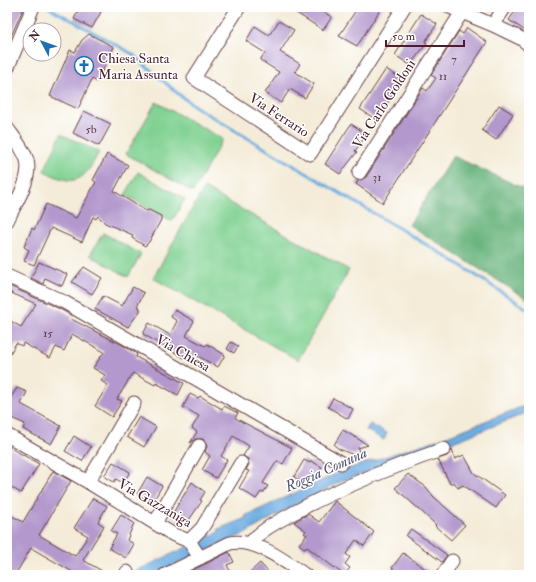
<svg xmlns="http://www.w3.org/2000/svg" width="536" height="582" viewBox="0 0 536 582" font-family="'IM FELL Double Pica',serif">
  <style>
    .green { fill: #80d192; stroke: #65785e }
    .forest { fill: #68b37c; stroke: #596954 }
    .water { fill: #6cace0; stroke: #5b6686 }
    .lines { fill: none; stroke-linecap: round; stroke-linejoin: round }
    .stream { stroke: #6cace0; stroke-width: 3 }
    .building { fill: #b298cc }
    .minor-casing { stroke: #643e45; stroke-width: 15 }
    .minor { stroke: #fff; stroke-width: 13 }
    .labels { text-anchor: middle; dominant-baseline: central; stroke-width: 3; stroke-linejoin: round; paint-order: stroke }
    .number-label { font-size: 12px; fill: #643d53 }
    .poi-label { font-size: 14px; fill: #4a1f2b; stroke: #fff; text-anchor: start }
    .street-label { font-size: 14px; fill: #4a1f2b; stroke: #fff }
    .water-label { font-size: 15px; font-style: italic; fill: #585773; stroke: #fff }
  </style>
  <rect width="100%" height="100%" fill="#fff"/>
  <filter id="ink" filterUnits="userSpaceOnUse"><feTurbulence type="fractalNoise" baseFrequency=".025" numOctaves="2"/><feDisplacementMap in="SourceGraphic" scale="8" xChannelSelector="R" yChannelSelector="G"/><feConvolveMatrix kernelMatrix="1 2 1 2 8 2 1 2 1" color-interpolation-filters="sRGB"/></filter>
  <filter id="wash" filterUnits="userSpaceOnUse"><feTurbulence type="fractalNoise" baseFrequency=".012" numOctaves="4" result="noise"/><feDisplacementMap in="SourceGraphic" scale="16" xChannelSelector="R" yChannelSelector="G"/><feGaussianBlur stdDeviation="0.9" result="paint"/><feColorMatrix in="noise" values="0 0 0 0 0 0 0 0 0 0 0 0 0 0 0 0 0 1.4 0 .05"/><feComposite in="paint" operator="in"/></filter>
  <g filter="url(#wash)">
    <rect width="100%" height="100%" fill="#f4ecd8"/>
    <path class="green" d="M156 102 223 139 193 192 126 154Z
      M61 134 99 152C83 183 75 187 44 171Z
      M138 172 185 199 172 221 125 195Z
      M204 188 349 270 298 360 153 278Z
      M103 233 141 254 128 277 90 255Z"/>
    <path class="forest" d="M453 156 529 191V300L409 225Z"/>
    <path class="water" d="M529 404V412L461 439 342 481 291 507 246 533 151 575H127L219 532 218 529 246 518 245 516 344 470 439 439Z
      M370 424 387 433 384 440 366 430Z"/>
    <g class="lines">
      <path class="stream" d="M48 7 131 53 182 97 199 109 457 263 529 310"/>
    </g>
    <g id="blocks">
      <path class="building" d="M10 7H24L7 45V12Z
        M83 7H91L101 12 92 28 74 19 78 11 80 13Z
        M287 7H315L332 17 323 30Z
        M358 7H382L357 46 339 36Z
        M518 7H529V22L524 30 509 20Z
        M421 14 437 24 425 42 427 43 410 65 395 55Z
        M279 21 294 30 280 52 300 64 295 72 314 84 305 98 290 89 281 103 265 93 279 72 260 60 265 53 246 41 255 26 269 35Z
        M467 28 487 42 383 203 356 184 358 181 366 177 423 88 427 91 436 78 431 75 459 31 463 34Z
        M89 34 114 47 97 82 92 79 78 109 50 96 70 50 75 52 82 40Z
        M386 69 402 79 390 96 392 97 375 119 360 109Z
        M499 105 513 114 496 140 482 130Z
        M84 111 111 124 99 146 73 133Z
        M351 124 367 134 355 151 357 152 340 174 325 164Z
        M107 154 128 165 114 191 146 211 149 210 161 216V220L149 242 145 246 132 238 133 235 105 223 98 216 96 219 93 217 82 242 51 228 34 265 24 261 29 250 24 247 32 228 34 230 46 204 76 218 96 182 93 180Z
        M39 262 67 274 62 286 45 278 43 284 31 278Z
        M84 267 102 278 92 294 72 282Z
        M7 285 60 309 72 316 71 319 124 346 137 354 136 357 184 383 178 395 156 383 155 385 133 373 117 399 122 401 112 417 95 406 108 385 101 381 105 375 93 368 104 352 72 334 64 351 56 347 50 358 23 343 22 346 16 343 7 359V319L21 327 36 304 7 291Z
        M133 287 144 293 137 306 140 308V311L128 327 95 309 103 296 122 306Z
        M175 310 194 321 186 336 205 346 207 344 225 355 218 367 188 351 184 358 143 334 149 323 170 335 177 321 171 317Z
        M231 342 238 346 234 353 227 349Z
        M17 388 27 392 21 404 61 426 51 444 23 429 25 424 7 416 10 408 7 406V403Z
        M190 394 198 398 200 396 222 409 224 406 238 413 235 418 292 448 283 464 277 461 263 483 268 486 263 493 261 492 256 499 239 488 249 471 246 470 249 464 248 459 243 456 249 446 233 436 221 456 227 460 216 478 202 470 210 456 205 452 207 446 203 439H195L190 443 197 432 192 428 199 416 183 407Z
        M333 398 353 409 348 419 328 407Z
        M139 417 156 427 144 447 127 437Z
        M343 430 368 445 358 448 359 452 354 455 339 449 334 445Z
        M74 436 91 447 82 461 65 451Z
        M7 446 39 464 21 493 7 485Z
        M452 450 455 459 464 455 474 473 505 495 496 508 463 485 458 488 454 482 450 484 438 459 447 456Z
        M304 460 310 463 311 461 322 467 317 475 306 480 304 483 294 477Z
        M113 462 130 472 123 483 116 479 114 482 104 476Z
        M53 471 71 481 39 535 75 556 88 536 74 528 93 498 107 506 98 522 104 526 83 560 109 575H78L31 548 15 575H7V513L23 522Z
        M408 474 426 487 433 496 465 525 451 540 435 526 436 525 420 510 395 488Z
        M147 477 162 486 152 503 137 494Z
        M192 482 205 492 200 500 202 501 187 523 171 516Z
        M335 501 374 532 364 546 356 540 346 554 350 557 345 564 350 568 344 575 307 547 305 549 299 544 307 535 304 533 306 531 294 522 308 514 319 522Z
        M121 515 134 523 127 540 134 544 126 558 109 548 117 534 111 531Z
        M411 529 447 555 442 562 406 536Z
        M229 552 234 562 227 565 232 575H183Z
        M403 553 410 558 434 575H401L392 568Z
        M260 563 271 575H247Z"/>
    </g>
  </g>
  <g filter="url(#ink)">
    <use href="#blocks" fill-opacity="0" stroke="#643e45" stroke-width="1"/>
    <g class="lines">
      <g class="minor-casing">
        <path id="minor" d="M239 7 194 78 310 154 404 7
          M450 7 493 25 505 7
          M493 25 522 39 529 45
          M7 69 33 7
          M7 128C14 138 23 148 27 160 32 180 15 203 7 221
          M359 173 462 12
          M7 276 64 302 341 463
          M7 435 88 482 174 535 189 541 200 558
          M88 482 134 403
          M155 523 199 446
          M189 541 202 528 241 463
          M250 543C262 529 279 521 295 512 343 486 392 467 444 449
          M127 572 128 575
          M165 575 230 543C255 538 285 561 305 575
          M443 575 452 561"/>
      </g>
      <use href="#minor" class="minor"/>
    </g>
  </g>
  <defs>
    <g id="church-ring" transform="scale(1)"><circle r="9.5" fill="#fff" stroke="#1f6fb2" stroke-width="1.5"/><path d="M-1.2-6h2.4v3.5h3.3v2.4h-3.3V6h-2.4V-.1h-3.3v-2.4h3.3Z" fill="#1f6fb2"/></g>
  </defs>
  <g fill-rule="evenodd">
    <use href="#church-ring" x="84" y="66"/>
  </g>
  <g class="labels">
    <g class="number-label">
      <text x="454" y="59">7</text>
      <text x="443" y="76">11</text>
      <text x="91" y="129">5b</text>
      <text x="377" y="177">31</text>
      <text x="48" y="333">15</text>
    </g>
    <g class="poi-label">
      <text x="98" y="58">Chiesa Santa<tspan x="98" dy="16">Maria Assunta</tspan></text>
    </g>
    <g class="street-label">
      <text transform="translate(384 104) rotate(-57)">Via Carlo Goldoni</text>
      <text transform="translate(279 115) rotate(33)">Via Ferrario</text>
      <text transform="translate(183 353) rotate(30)">Via Chiesa</text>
      <text transform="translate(155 503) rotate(30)">Via Gazzaniga</text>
    </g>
    <g class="water-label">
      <text transform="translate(326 470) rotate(-24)">Roggia Comuna</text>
    </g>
  </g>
  <rect width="536" height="582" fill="none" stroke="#fff" stroke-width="24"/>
  <g transform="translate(42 42) rotate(311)"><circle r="19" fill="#ffffff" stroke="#b7a5aa"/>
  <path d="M0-3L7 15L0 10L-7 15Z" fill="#1f6fb2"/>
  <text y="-6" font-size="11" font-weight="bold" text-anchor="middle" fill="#4a1f2b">N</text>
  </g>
  <path d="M386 40v6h78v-6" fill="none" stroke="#4a1f2b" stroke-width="2"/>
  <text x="392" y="40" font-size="12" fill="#4a1f2b" stroke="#ffffff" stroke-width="3" paint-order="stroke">50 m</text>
</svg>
